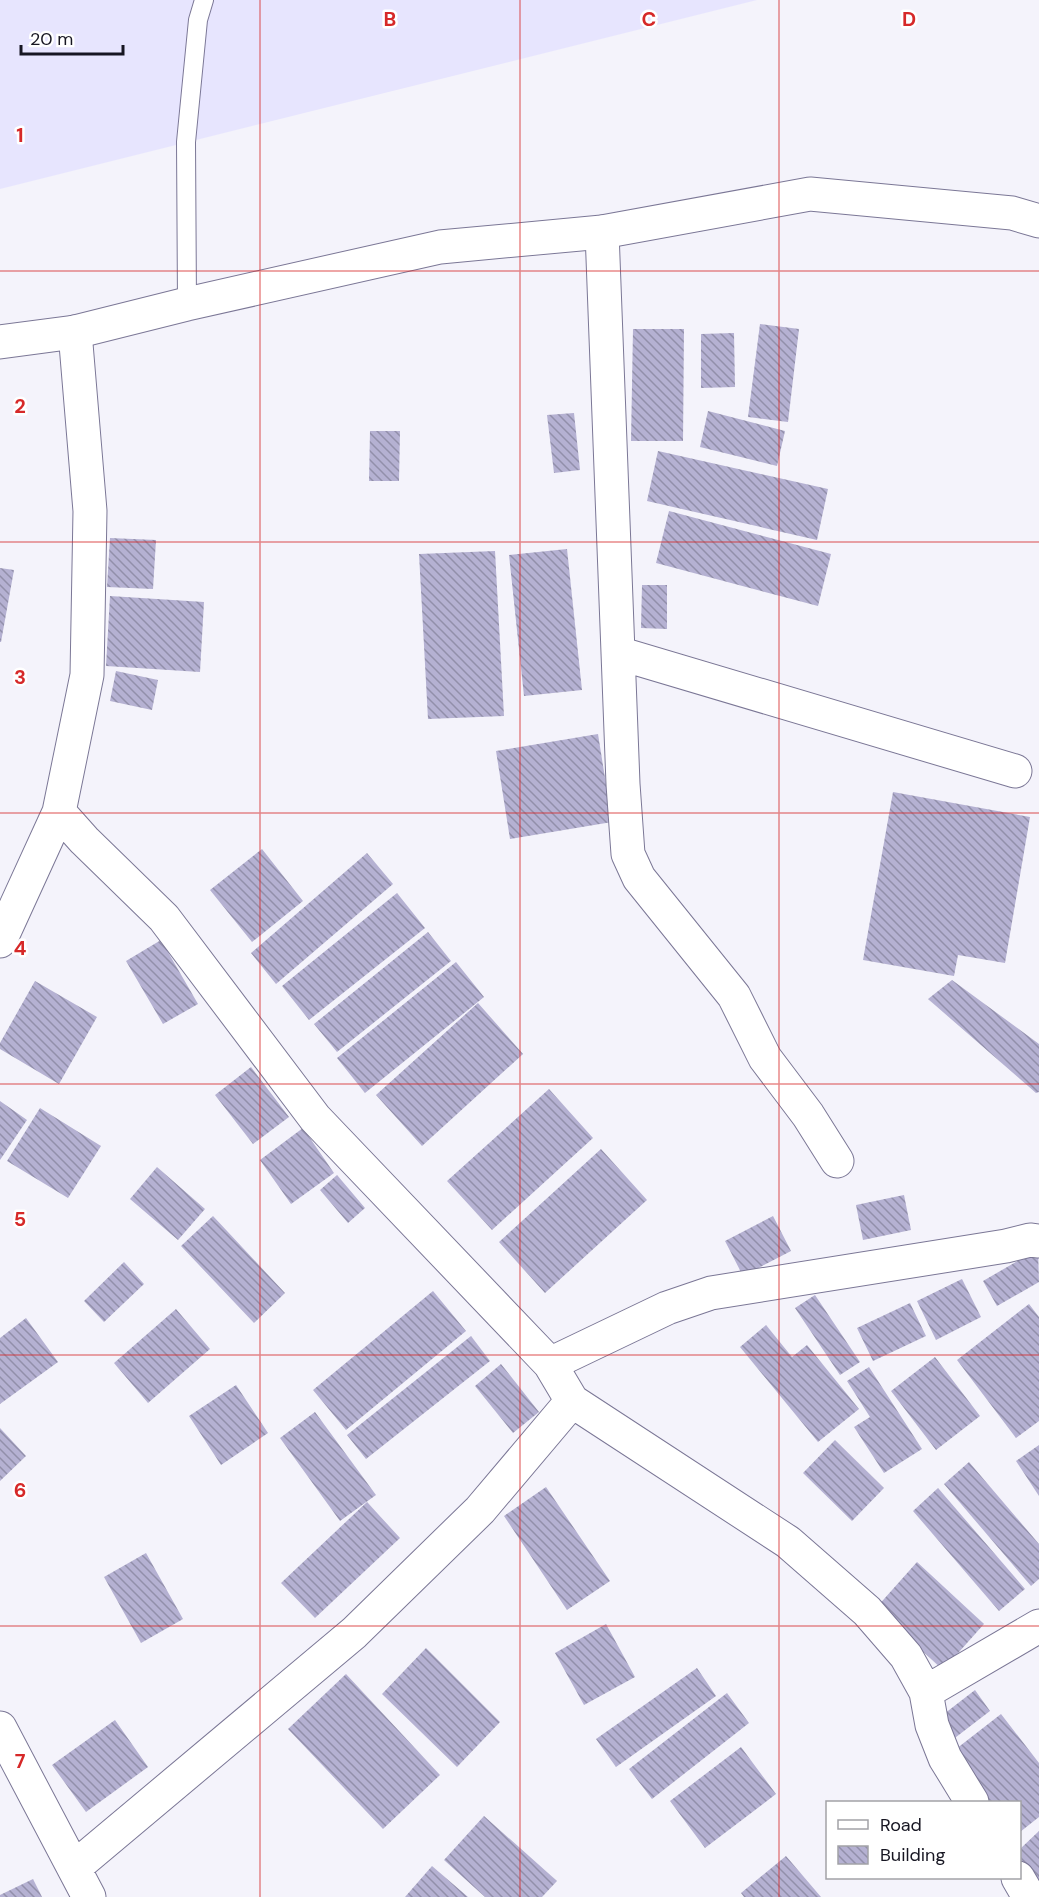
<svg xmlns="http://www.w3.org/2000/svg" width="1039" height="1897" viewBox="0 0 1039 1897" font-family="'DM Sans',sans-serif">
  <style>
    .built { fill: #e7e5fe }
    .building { fill: url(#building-back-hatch) }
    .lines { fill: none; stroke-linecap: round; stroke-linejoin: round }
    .service-casing { stroke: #7b7796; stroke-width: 20 }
    .minor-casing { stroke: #7b7796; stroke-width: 35 }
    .tertiary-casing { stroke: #7b7796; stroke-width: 35 }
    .service { stroke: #fff; stroke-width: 18 }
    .minor { stroke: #fff; stroke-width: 33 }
    .tertiary { stroke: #fff; stroke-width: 33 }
    .grid { fill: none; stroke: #d62828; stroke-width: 1.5; stroke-opacity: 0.55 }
    .grid-label { font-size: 20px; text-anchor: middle; font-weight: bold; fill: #d62828; stroke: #fff; stroke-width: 5; stroke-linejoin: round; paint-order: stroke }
  </style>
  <defs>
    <pattern id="building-back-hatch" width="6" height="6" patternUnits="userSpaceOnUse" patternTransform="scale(1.5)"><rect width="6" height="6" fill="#b5b1d2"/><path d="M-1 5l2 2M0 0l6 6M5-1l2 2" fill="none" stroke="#928faa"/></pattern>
  </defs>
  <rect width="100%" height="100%" fill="#f4f3fb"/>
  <path class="built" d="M0 0H757L0 189Z"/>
  <path class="building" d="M760 324 799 329 788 422 748 417Z
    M633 329H684L683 441H631Z
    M734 333 735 387 701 388V334Z
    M708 411 785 431 777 466 700 447Z
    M574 413 580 470 554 473 547 415Z
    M370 431H400L399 481H369Z
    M658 451 828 489 817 540 647 501Z
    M669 511 831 554 818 606 656 563Z
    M110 538 156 540 153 589 107 587Z
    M567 549 582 690 524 696 509 555Z
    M495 551 504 716 428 719 419 554Z
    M0 568 14 570 1 642H0Z
    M642 585H667V629L641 628Z
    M110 596 204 602 200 672 106 666Z
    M116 671 158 680 152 710 110 701Z
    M598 734 612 822 510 839 496 751Z
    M893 792 1030 817 1005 963 958 955 954 976 863 960Z
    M262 849 303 901 252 942 210 890Z
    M367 853 393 884 276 984 251 953Z
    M397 893 425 928 309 1020 282 986Z
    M428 932 451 961 337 1052 314 1024Z
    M161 940 198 1004 163 1024 126 961Z
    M456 962 484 997 365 1093 337 1058Z
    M952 980 1039 1044V1092L1036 1093 928 999Z
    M35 981 97 1017 59 1084 0 1049V1043Z
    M478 1003 523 1054 422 1146 376 1095Z
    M251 1067 289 1117 253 1144 215 1095Z
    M549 1089 593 1138 492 1230 447 1181Z
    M0 1101 27 1120 0 1160Z
    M40 1108 101 1146 68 1198 7 1161Z
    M303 1128 334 1173 291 1204 260 1160Z
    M601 1149 647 1200 545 1293 499 1242Z
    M157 1167 205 1209 178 1240 130 1199Z
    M337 1175 365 1208 348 1223 320 1190Z
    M904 1195 911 1230 863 1240 856 1205Z
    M213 1216 285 1293 254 1323 181 1246Z
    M773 1216 791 1251 743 1276 725 1241Z
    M1038 1249 1039 1282 997 1306 983 1281Z
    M124 1262 144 1284 104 1322 84 1301Z
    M962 1279 981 1317 936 1340 917 1301Z
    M433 1291 466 1331 346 1430 313 1390Z
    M815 1295 860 1362 840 1375 795 1308Z
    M910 1303 926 1336 873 1361 857 1328Z
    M1029 1304 1039 1317V1421L1016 1438 957 1360Z
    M176 1309 210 1349 148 1403 114 1363Z
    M26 1318 58 1362 0 1404V1338Z
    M766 1325 792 1357 807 1345 859 1409 818 1442 740 1347Z
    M471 1336 490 1361 366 1459 347 1435Z
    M935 1357 980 1416 936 1450 891 1391Z
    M501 1364 539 1412 513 1433 475 1386Z
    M869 1367 922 1449 884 1473 854 1427 870 1417 847 1381Z
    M236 1385 268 1433 221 1465 189 1416Z
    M315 1412 376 1495 340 1521 280 1438Z
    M0 1428 26 1456 0 1481Z
    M835 1440 884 1488 852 1521 803 1473Z
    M1039 1445V1496L1016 1461Z
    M969 1462 1039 1544V1579L1031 1586 944 1484Z
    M546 1487 610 1581 567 1610 504 1516Z
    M938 1488 1025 1589 999 1611 913 1511Z
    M367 1502 400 1538 315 1618 281 1583Z
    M146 1553 183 1619 141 1643 104 1577Z
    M917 1562 984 1624 943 1670 876 1608Z
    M606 1624 635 1677 584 1705 555 1653Z
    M426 1648 500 1722 457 1767 382 1694Z
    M697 1668 716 1696 616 1767 596 1739Z
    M346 1674 440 1775 383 1829 288 1729Z
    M975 1690 990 1711 947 1744 931 1724Z
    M727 1693 749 1723 652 1799 629 1769Z
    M1001 1714 1039 1763V1817L1020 1832V1802H983L947 1756Z
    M115 1720 148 1767 86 1812 52 1765Z
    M741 1747 776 1794 705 1848 670 1801Z
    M484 1816 557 1881 542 1897H485L444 1860Z
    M1039 1831V1884L1020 1862V1849Z
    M786 1856 821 1897H744L741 1893Z
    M432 1866 468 1897H405Z
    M33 1879 42 1897H0V1895Z"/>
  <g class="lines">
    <g class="service-casing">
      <path id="service" d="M187 304 186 142 198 20 204 0"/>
    </g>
    <g class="minor-casing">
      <path id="minor" d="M602 232 623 784 628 854 639 878 734 996 765 1058 808 1115 837 1161
        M618 653 1015 771
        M59 812 84 840 164 918 315 1118 550 1364 572 1401 788 1542 867 1611 906 1656 926 1692 932 1725 945 1758 972 1802
        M0 941 59 812 87 675 90 511 75 332
        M550 1364 667 1308 711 1293 1006 1246 1030 1240 1039 1241
        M926 1692 1039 1626
        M0 1728 89 1897
        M75 1867 354 1633 480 1510 572 1401
        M1018 1878 1029 1897"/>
    </g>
    <g class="tertiary-casing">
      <path id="tertiary" d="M0 342 75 332 187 304 440 247 602 232 810 194 1012 213 1039 221"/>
    </g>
    <use href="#service" class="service"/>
    <use href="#minor" class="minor"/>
    <use href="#tertiary" class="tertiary"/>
  </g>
  <path class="grid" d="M260 0V1897M520 0V1897M779 0V1897M0 271H1039M0 542H1039M0 813H1039M0 1084H1039M0 1355H1039M0 1626H1039"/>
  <g class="grid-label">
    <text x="390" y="26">B</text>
    <text x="649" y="26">C</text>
    <text x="909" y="26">D</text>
    <text x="20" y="142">1</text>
    <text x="20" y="413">2</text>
    <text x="20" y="684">3</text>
    <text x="20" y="955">4</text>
    <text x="20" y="1226">5</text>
    <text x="20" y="1497">6</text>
    <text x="20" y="1768">7</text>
  </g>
  <rect x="826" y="1801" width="195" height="78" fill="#ffffff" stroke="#a2a2a7" stroke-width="1.5"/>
  <rect x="838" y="1820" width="30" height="9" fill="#ffffff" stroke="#a2a2a7" stroke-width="1.5"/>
  <text x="880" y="1831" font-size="18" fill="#171622">Road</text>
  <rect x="838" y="1846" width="30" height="18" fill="url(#building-back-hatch)" stroke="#a2a2a7" stroke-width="1.5"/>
  <text x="880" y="1861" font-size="18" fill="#171622">Building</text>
  <path d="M21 45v9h102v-9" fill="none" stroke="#171622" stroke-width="3"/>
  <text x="30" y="45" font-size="18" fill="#171622" stroke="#ffffff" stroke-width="4.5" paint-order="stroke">20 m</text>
</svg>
